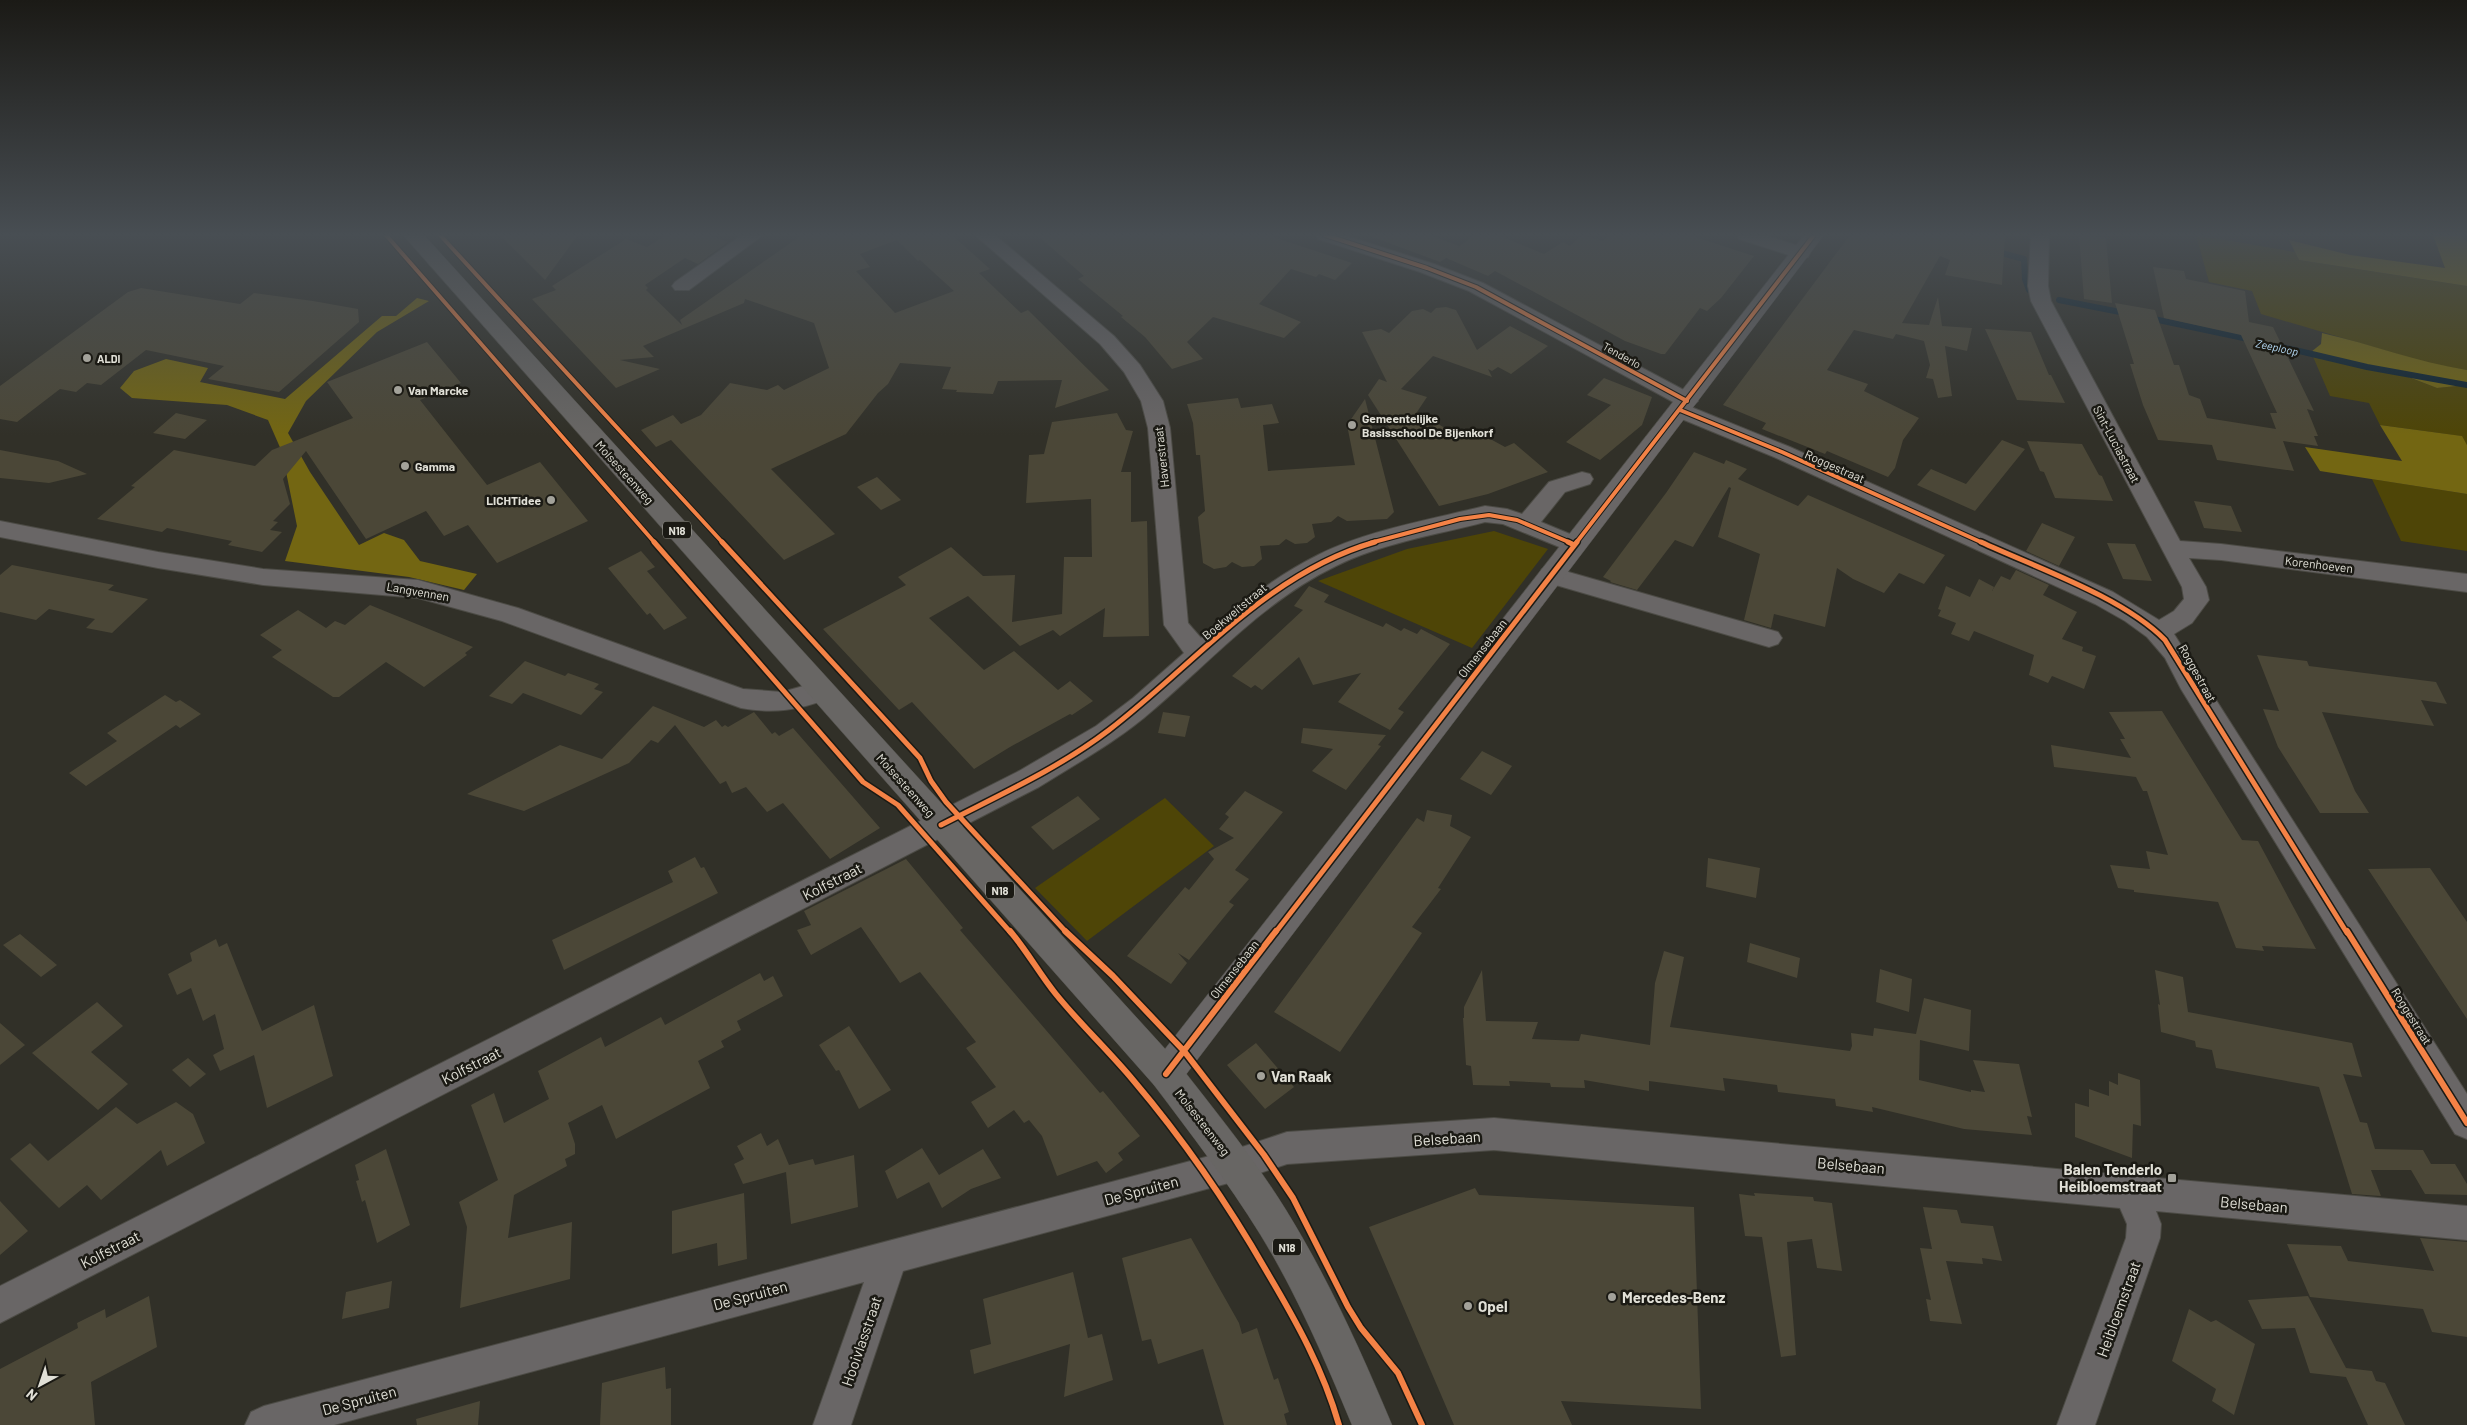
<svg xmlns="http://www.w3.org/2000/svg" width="2467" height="1425" viewBox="0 0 2467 1425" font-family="Barlow,sans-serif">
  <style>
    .green { fill: #4e4507 }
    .forest { fill: #736612 }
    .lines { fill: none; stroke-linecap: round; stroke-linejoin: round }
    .stream { stroke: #0e2432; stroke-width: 6 }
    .building { fill: #4b4737; fill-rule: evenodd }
    .minor-casing { stroke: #4c4b45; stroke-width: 2 }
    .tertiary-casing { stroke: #4c4b45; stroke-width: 1 }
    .primary-casing { stroke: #4c4b45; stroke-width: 1 }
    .minor { fill: #696666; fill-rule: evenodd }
    .tertiary { fill: #696666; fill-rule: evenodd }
    .primary { fill: #686664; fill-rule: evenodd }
    .cycleway-far2-casing { stroke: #1b1a14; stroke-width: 6 }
    .cycleway-far1-casing { stroke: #1b1a14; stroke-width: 8 }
    .cycleway-casing { stroke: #1b1a14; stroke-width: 9 }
    .cycleway-far2 { stroke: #f48246; stroke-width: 4 }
    .cycleway-far1 { stroke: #f48246; stroke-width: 5 }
    .cycleway { stroke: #f48246; stroke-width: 6 }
    .poi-dot { fill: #a3a29a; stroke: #1b1a14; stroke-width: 2 }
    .labels { text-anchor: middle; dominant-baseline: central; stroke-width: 5; stroke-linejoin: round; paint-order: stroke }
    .far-water-label { font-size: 11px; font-style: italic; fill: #b6dbf6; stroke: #1b1a14 }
    .far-street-label { font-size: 11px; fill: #e1e0d7; stroke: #1b1a14 }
    .far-poi-label { font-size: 11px; font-weight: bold; fill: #e1e0d7; stroke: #1b1a14; text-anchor: start }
    .shield { fill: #1b1a14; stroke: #a6a59c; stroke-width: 1 }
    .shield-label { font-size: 11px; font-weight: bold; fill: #e1e0d7 }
    .poi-label { font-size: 12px; font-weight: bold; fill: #e1e0d7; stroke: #1b1a14; text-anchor: start }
    .street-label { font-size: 12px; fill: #e1e0d7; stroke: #1b1a14 }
    .near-street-label { font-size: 15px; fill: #e1e0d7; stroke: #1b1a14 }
    .near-poi-label { font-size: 15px; font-weight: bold; fill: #e1e0d7; stroke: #1b1a14; text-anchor: start }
  </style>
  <rect width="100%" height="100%" fill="#313028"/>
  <path class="green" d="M2196 235 2295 252 2299 260 2467 286V370L2431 364 2261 314 2252 291 2209 282Z
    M2311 352 2393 371 2437 388 2467 385V445L2461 436 2380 425 2369 403 2330 396Z
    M2372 479 2467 494V551L2401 541Z
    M1494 531 1548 549 1472 648 1318 581 1407 549Z
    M1165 798 1214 846 1087 941 1035 888Z"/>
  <path class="forest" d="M2433 235H2461L2467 242V286L2299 260 2289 240 2350 255 2445 268Z
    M417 298 429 301 377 332 306 401 288 433 310 472 359 545 384 533 404 540 420 561 477 574 464 590 409 577 285 561 297 526 282 452 268 420 227 405 132 398 120 388 134 371 166 359 208 368 200 382 285 399 382 316H396Z
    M2322 333C2371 344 2417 362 2467 370V385L2437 388 2393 371 2311 352 2321 344Z
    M2380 425 2462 436 2467 445V494L2320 471 2305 447 2402 461Z"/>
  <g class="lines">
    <path class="stream" d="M1994 251 2024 259 2025 279 2029 290
      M2059 300 2125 313
      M2149 318 2253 340
      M2274 345 2367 367 2467 385"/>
  </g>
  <path class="building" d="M500 235H578L545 280Z
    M666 235H709L728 242 698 264 685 258 645 285 648 288 646 290 682 325 680 320 802 235H952L990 269 979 273 1021 313 1028 310 1109 390 1055 408 1062 380 998 381 993 394 956 392 957 390 942 389 951 367 900 363 888 384 878 393 846 434 771 469 835 534 784 560 671 440 656 447 641 430 673 415 681 424 701 415 730 383 767 390 778 385 784 390 829 368 814 323 745 299 744 303 643 346 654 357 620 360 660 369 616 388 532 299 556 290 552 286 626 239 647 247ZM897 240 918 261 920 260 954 291 895 313 856 271 870 267 860 254Z
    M1037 235H1267L1352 263 1335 280 1319 274 1316 277 1291 269 1259 304 1301 322 1284 338 1213 317 1187 342 1203 359 1172 369 1145 337 1121 317 1123 316 1078 279 1084 276Z
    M1374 235H1430L1459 246 1456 249 1474 235H1498L1544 254 1563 242 1570 246 1582 235 1603 241 1609 235H1689L1754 256 1721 298 1707 311 1700 308 1665 354H1661L1625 341 1495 271 1488 276 1446 258 1440 262 1373 237Z
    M1850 235H2005L2002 285 1945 275 1950 260 1940 256 1902 323 1929 325 1938 297 1942 326 1972 328 1967 351 1945 346 1952 396 1938 398 1933 379 1926 378 1930 365 1924 341 1896 334 1893 339 1854 330 1827 370 1868 384 1864 391 1919 418 1903 440 1895 468 1888 477 1827 451 1825 454 1762 429 1766 423 1723 405Z
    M2079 235 2106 238 2112 303 2084 299Z
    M2153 267 2184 271 2186 279 2245 291 2249 322 2273 327 2314 411 2307 409 2318 436H2314L2318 446 2283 441 2294 471 2217 460 2212 445 2158 440 2143 405 2130 364H2134L2115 303 2155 310 2174 365H2179L2189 395 2200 399 2207 418 2276 429 2270 413H2277L2241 335 2164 318Z
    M141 288 240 304 254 293 313 301 358 309 359 322 279 392 208 379 224 366 146 350 101 385 87 383 76 392 60 389 17 422 0 419V386L128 292Z
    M1446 307 1456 310 1477 350 1510 326 1548 346 1511 374 1498 367 1492 371 1488 369 1492 377 1433 356 1401 389 1427 397 1417 412 1452 432 1458 428 1466 433 1472 429 1505 447 1514 443 1548 472 1488 494 1439 506 1368 395 1379 379 1387 382 1362 332 1381 329 1389 333 1412 311 1423 309 1431 313 1436 308Z
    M1985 329 2031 332 2049 375H2051L2065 403 2017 400Z
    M427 342 461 383 420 400 487 485 540 462 588 521 497 563 468 525 444 536 426 511 366 539 306 451 283 479 290 504 273 521 278 522 270 530 282 532 262 552 228 545 232 541 167 528 162 532 97 519 135 487 131 486 174 450 255 466 272 450 353 418 327 382Z
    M1604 378 1652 397 1642 425 1600 460 1566 442 1611 405 1587 395Z
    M1238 398 1241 408 1272 404 1279 423 1263 425 1268 471 1355 465 1347 425 1365 399 1394 512 1387 519 1347 521 1338 516 1331 522 1312 524 1315 537 1307 543 1295 544 1286 539 1279 545 1260 546 1262 559 1254 566 1242 567 1232 562 1226 567 1214 569 1203 563 1198 517 1205 511 1200 455H1196L1193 423 1187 404Z
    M176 413 207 420 185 439 153 433Z
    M1117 413 1126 430 1133 431 1121 472H1131V522L1147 521 1149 636 1103 637 1105 608 1060 636 1053 630 1020 646 968 596 929 618 984 670 1014 651 1058 690 1070 681 1093 701 1072 715 1070 714 1010 747 974 769 912 702 899 710 823 629 906 585 898 577 951 547 983 576 1015 575 1012 622 1062 614 1064 557H1092L1091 499 1026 503 1029 455 1044 454 1052 422Z
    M2002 440 2025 449 1975 511 1917 485 1931 469 1966 484Z
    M2027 441 2082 444 2099 475 2102 476 2113 501 2055 498 2044 472 2040 471Z
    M0 450 58 461 87 474 49 483 0 478Z
    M1694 452 1724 464 1726 460 1747 469 1738 479 1798 506 1808 495 1945 555 1924 584 1899 573 1884 593 1853 579 1837 568 1825 627 1774 614 1771 628 1744 620 1760 554 1718 537 1731 488 1729 487 1693 547 1675 540 1637 590 1610 582 1611 581 1603 577 1666 493Z
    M877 477 901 500 881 510 857 487Z
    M2194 501 2231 506 2242 532 2204 528Z
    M2042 523 2075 537 2059 566 2026 551Z
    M2107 543 2135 544 2152 581 2123 579Z
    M641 551 655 567 647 571 687 618 664 630 650 613 647 615 608 568Z
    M12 565 114 585 108 590 148 599 112 633 86 628 95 619 49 609 36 620 0 612V575Z
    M2016 570 2049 585 2043 595 2077 612 2062 639 2083 647 2082 651 2096 656 2084 689 2052 676 2048 683 2029 675 2034 655 1974 631 1969 641 1951 634 1956 623 1938 616 1941 610 1938 609 1946 586 1970 597 1979 579 1994 587 1992 591 2001 576 2010 580Z
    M1309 586 1329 595 1324 602 1383 627 1386 623 1401 631 1404 628 1417 634 1421 629 1450 644 1398 709 1404 712 1390 730 1338 702 1361 673 1313 685 1299 657 1262 690 1255 685 1251 688 1232 676 1303 610 1294 606Z
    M370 605 473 647 465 653 467 655 424 687 386 662 339 697H333L272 657 282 650 260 635 298 610 326 628 335 621 345 625Z
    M2257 655 2307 661 2309 666 2436 682 2447 704 2421 700 2434 726 2322 712 2355 791 2369 813H2320L2278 747 2263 709 2279 711Z
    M525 661 565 676 568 673 599 684 594 689 603 692 581 715 523 693 512 704 489 696Z
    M165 695 176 702 180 700 201 714 180 728 176 725 86 786 69 773 117 741 107 733Z
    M653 706 704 727 716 720 722 727 725 725 728 727 754 712 772 734 775 732 779 736 793 728 880 828 830 859 783 803 767 812 746 787 732 793 726 781 720 784 675 725 658 743 651 740 629 763 524 811 467 794 560 745 602 759Z
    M2162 711 2242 840 2258 841 2316 949 2262 946 2264 951 2236 948 2218 902 2134 892V890L2118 888 2110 865 2150 869 2146 851 2168 855 2147 791H2143L2136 777 2054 767 2051 745 2131 758 2120 739H2125L2109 712Z
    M1163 712 1190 716 1185 737 1158 733Z
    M1303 728 1386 735 1378 745 1381 746 1346 790 1312 771 1333 749 1301 743Z
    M1482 751 1512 766 1491 795 1460 779Z
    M1245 791 1283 812 1235 870 1249 879 1229 902 1234 905 1189 960 1178 953 1187 963 1171 984 1127 956 1185 887 1189 890 1214 859 1208 852 1234 838 1219 829 1229 817 1225 814Z
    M1078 796 1100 819 1053 850 1031 827Z
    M1427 810 1452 815 1450 826 1471 837 1438 888 1441 889 1412 927 1422 933 1340 1052 1274 1012 1417 818 1424 822Z
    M695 857 701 868 704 867 718 893 564 970 552 940 673 882 668 871Z
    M1708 858 1760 868 1756 898 1706 887Z
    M906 859 963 928 960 930 1100 1093 1103 1091 1140 1136 1118 1153 1123 1160 1106 1173 1097 1161 1057 1176 1042 1136 1029 1120 1024 1123 1014 1110 988 1128 971 1102 996 1087 966 1048 976 1042 920 972 900 983 861 927 811 955 797 930 811 925 804 911Z
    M2430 868 2467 922V1019L2368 869Z
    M20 934 57 965 41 977 3 945Z
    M216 939 219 947 227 943 262 1031 314 1005 333 1076 267 1108 254 1055 220 1071 213 1055 224 1049 215 1014 203 1021 191 988 177 995 168 974 192 961 190 953Z
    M1750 943 1800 958 1797 978 1747 962Z
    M1664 951 1684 957 1670 1027 1850 1051 1852 1046 1851 1033 1873 1036 1874 1028 1916 1034 1924 998 1971 1010 1969 1051 1920 1040 1919 1080 1971 1092V1090L1985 1092 1973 1060 2019 1064 2032 1117 2027 1116 2032 1135 1964 1129 1872 1107 1873 1112 1836 1106 1835 1099 1778 1092 1777 1085 1723 1078 1725 1091 1649 1081V1091L1584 1080 1585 1088 1551 1087 1550 1083 1509 1081 1510 1086 1473 1085 1471 1066 1466 1065 1463 1018H1464V1007L1482 970 1486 1021 1538 1022 1532 1039 1579 1041 1581 1034 1650 1045 1655 983Z
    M1880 969 1912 979 1909 1012 1876 1002Z
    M2155 970 2183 977 2188 1012 2352 1043 2362 1077 2343 1074 2360 1122 2367 1123 2375 1149 2423 1150 2431 1164H2455L2467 1184V1195L2425 1194 2411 1170H2371L2381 1196 2352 1194 2319 1087 2216 1068 2212 1050 2196 1047 2195 1041 2161 1032 2158 1004 2160 1005Z
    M760 973 764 981 773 976 783 996 737 1021 741 1030 721 1041 724 1047 698 1061 710 1088 616 1139 602 1105 568 1123 575 1144V1154L565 1159 567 1166 514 1195 508 1238 572 1222 570 1279 460 1308 467 1227 459 1202 498 1180 471 1105 494 1093 504 1123 549 1099 538 1071 601 1037 605 1047 661 1017 665 1025Z
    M97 1002 123 1026 91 1052 128 1084 98 1110 32 1053Z
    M0 1023 25 1045 0 1065Z
    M849 1026 891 1090 859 1109 839 1070 836 1071 819 1045Z
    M1256 1043 1294 1087 1265 1109 1227 1065Z
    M188 1058 206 1074 190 1087 172 1070Z
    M2118 1073 2140 1080 2141 1126 2133 1124 2132 1158 2075 1137V1103L2089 1107V1089L2109 1096V1081L2118 1085Z
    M176 1102 193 1114 205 1143 167 1166 161 1150 101 1200 87 1185 59 1208 10 1159 30 1143 48 1161 116 1107 137 1124Z
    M761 1133 767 1146 778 1139 789 1165 813 1159 815 1165 854 1155 858 1207 791 1224 786 1172 743 1184 734 1164 744 1159 737 1146Z
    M922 1148 939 1175 983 1149 1001 1178 971 1189 942 1208 929 1182 897 1199 885 1171Z
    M386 1149 410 1225 377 1243 365 1200 362 1202 356 1181 359 1180 355 1165Z
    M1475 1188 1479 1195 1694 1207 1701 1409 1561 1401 1572 1425H1454L1369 1227Z
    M744 1193 747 1259 718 1266 717 1243 672 1254V1211Z
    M1754 1193 1813 1197 1814 1201 1832 1203 1842 1271 1817 1268 1812 1239 1787 1242 1796 1355 1781 1357 1762 1237 1745 1236 1739 1194 1755 1196Z
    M0 1201 28 1231 0 1255Z
    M1923 1207 1957 1210 1961 1223 1993 1226 2002 1261 1982 1258 1983 1264 1946 1261 1962 1324 1930 1321 1926 1299 1931 1300 1920 1248 1932 1249Z
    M1191 1238 1239 1323 1242 1334 1257 1328 1274 1380 1278 1378 1289 1412 1284 1414 1287 1425H1224L1203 1349 1158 1364 1151 1339 1142 1341 1122 1258Z
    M2420 1238 2467 1242V1337L2432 1332 2423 1309 2310 1297 2287 1244 2341 1246 2348 1261 2434 1271Z
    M1073 1272 1088 1338 1102 1334 1113 1380 1064 1397 1070 1344 974 1374 970 1350 991 1344 983 1299Z
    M392 1281 389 1308 342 1319 346 1292Z
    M149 1296 157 1347 91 1382 95 1425H0V1369L78 1328 77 1323 105 1309 106 1318Z
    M2308 1296 2346 1368 2372 1371 2376 1381 2385 1383 2405 1425H2368L2346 1377 2310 1373 2295 1328 2262 1329 2248 1300Z
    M2189 1309 2211 1322 2216 1320 2255 1344 2234 1415 2212 1401 2216 1389 2172 1361Z
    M665 1367 666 1389 671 1388V1425H600L602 1383Z
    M480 1401 478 1425H417L416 1419Z"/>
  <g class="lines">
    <g class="minor-casing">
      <path id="minor" d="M742 235H763L689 290H675L672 286 675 282Z
        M975 235H995L1114 336 1140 365 1163 401 1170 428 1188 623 1201 638C1237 607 1274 577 1318 555 1364 531 1433 519 1485 506L1507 509 1522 514 1549 482 1582 472 1590 474 1593 479 1590 484 1565 492 1541 522 1582 539 1586 545 1582 551 1574 553 1503 524 1485 522C1436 535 1382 543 1336 566 1265 600 1211 661 1152 711 1118 741 1077 763 1039 787L0 1323V1286L1019 771 1096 726 1133 698 1184 653 1164 625 1148 428 1141 401 1124 372 1100 344Z
        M1316 235H1344L1434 264 1483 283 1695 396 1698 401 1691 407 1790 447 2113 592 2159 620 2174 611 2184 599 2182 587 2031 301 2028 286 2031 235H2049L2048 286 2051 301 2180 541 2221 544 2467 574V592L2221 560 2189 558 2206 587 2209 600 2192 623 2174 634 2467 1094V1139L2455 1134 2181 689 2165 658 2147 637 2125 621 2095 604 1774 457 1672 415 1669 410 1672 405 1677 404 1469 291 1420 272 1318 239Z
        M1737 235H1765L1808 249 1810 253 1808 257 1801 259 1739 239Z
        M0 521 158 552 263 569 418 580 518 608 743 689 782 692 821 681 830 684 834 691 830 698C799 710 774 714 741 708L502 621 418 598 263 585 158 568 0 537Z
        M1551 567 1778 632 1782 638 1778 644 1769 647 1542 581 1539 575 1542 569Z
        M1494 1118 2467 1206V1240L2156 1211 2161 1224 2160 1238 2095 1425H2057L2126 1238 2127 1224 2120 1208 1494 1150 1287 1164 1236 1181 903 1271 851 1425H813L864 1282 334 1425H245L251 1412 264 1406 1236 1149 1287 1132Z"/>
    </g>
    <g class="tertiary-casing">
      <path id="tertiary" d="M1804 235H1824L1178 1085 1166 1090 1154 1085 1149 1074 1154 1063Z"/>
    </g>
    <g class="primary-casing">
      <path id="primary" d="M403 235H424L1178 1063C1215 1111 1254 1158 1286 1210 1328 1278 1361 1351 1392 1425H1352C1325 1360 1297 1294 1260 1234 1228 1182 1191 1134 1154 1085Z"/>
    </g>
    <use href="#minor" class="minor"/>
    <use href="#tertiary" class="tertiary"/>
    <use href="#primary" class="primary"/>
    <g class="cycleway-far2-casing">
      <path id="cycleway-far2" d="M386 235 655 543
        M440 235 723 543
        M1325 235 1427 268 1476 287 1687 401
        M1680 410 1782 452 1983 543
        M1370 543 1460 519 1489 515 1517 520 1571 543
        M1576 543 1814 235"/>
    </g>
    <g class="cycleway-far1-casing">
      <path id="cycleway-far1" d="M654 542 863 782 898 805 1011 933
        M722 542 920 758 931 781 946 802 1067 933
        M1568 542 1574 545
        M1981 542C2037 568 2123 597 2165 640L2347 933
        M941 825C997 796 1058 769 1109 730 1195 664 1267 573 1375 542
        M1275 933 1577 542"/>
    </g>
    <g class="cycleway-casing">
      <path id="cycleway" d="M1010 931C1027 951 1039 973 1055 993 1079 1023 1108 1050 1133 1080 1184 1140 1228 1204 1267 1272 1296 1321 1323 1369 1339 1425
        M1065 931 1113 976 1184 1051 1264 1155 1293 1198 1348 1307 1361 1328 1398 1373 1422 1425
        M2347 931 2467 1123
        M1166 1074 1276 931"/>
    </g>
    <use href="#cycleway-far2" class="cycleway-far2"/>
    <use href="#cycleway-far1" class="cycleway-far1"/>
    <use href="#cycleway" class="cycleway"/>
  </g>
  <linearGradient id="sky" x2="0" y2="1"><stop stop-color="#1b1a16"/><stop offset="0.54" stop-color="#484e53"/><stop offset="1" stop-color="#484e53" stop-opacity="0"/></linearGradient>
  <rect width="2467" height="435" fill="url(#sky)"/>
  <g class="poi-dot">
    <circle cx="87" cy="358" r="5"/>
    <circle cx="398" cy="390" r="5"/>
    <circle cx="1352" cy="425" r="5"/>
    <circle cx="405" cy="466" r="5"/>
    <circle cx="551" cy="500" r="5"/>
    <circle cx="1261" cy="1076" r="5"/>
    <rect x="2167" y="1173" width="10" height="10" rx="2.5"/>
    <circle cx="1612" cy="1297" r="5"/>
    <circle cx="1468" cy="1306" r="5"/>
  </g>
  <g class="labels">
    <g class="far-water-label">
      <text transform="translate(2277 347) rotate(12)">Zeeploop</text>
    </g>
    <g class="far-street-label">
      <text transform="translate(1622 355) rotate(29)">Tenderlo</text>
    </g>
    <g class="far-poi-label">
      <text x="97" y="358">ALDI</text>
    </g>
    <g class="shield">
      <rect x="663" y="521.5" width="28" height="17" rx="4"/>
      <rect x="986" y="881.5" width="28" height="17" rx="4"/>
      <rect x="1273" y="1238.5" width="28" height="17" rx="4"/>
    </g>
    <g class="shield-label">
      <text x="677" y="530">N18</text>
      <text x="1000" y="890">N18</text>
      <text x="1287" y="1247">N18</text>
    </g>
    <g class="poi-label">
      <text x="408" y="390">Van Marcke</text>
      <text x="1362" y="418">Gemeentelijke<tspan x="1362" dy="14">Basisschool De Bijenkorf</tspan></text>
      <text x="415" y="466">Gamma</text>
      <text x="541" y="500" text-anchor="end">LICHTidee</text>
    </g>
    <g class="street-label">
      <text transform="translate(2117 444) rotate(62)">Sint-Luciastraat</text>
      <text transform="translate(1161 457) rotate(-96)">Haverstraat</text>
      <text transform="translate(1835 466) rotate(24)">Roggestraat</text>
      <text transform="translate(625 472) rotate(48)">Molsesteenweg</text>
      <text transform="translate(2319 564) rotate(7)">Korenhoeven</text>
      <text transform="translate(418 591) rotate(10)">Langvennen</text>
      <text transform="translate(1234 611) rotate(-40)">Boekweitstraat</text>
      <text transform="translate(1482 648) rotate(-52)">Olmensebaan</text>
      <text transform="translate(2198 673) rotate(61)">Roggestraat</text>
      <text transform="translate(906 785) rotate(48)">Molsesteenweg</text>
      <text transform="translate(1234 969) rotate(-52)">Olmensebaan</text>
      <text transform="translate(2412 1016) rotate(58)">Roggestraat</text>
      <text transform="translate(1203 1122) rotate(52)">Molsesteenweg</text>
    </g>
    <g class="near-street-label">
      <text transform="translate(832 881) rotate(-27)">Kolfstraat</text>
      <text transform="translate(471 1065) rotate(-27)">Kolfstraat</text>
      <text transform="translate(1447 1138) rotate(-4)">Belsebaan</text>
      <text transform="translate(1851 1165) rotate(5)">Belsebaan</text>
      <text transform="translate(1141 1190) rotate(-15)">De Spruiten</text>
      <text transform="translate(2254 1204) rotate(5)">Belsebaan</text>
      <text transform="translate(110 1249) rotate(-27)">Kolfstraat</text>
      <text transform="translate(750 1295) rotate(-15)">De Spruiten</text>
      <text transform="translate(2118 1309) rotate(-70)">Heibloemstraat</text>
      <text transform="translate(861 1341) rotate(-71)">Hooivlasstraat</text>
      <text transform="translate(359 1400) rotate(-15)">De Spruiten</text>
    </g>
    <g class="near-poi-label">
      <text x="1271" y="1076">Van Raak</text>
      <text x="2162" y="1169" text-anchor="end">Balen Tenderlo<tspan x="2162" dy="17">Heibloemstraat</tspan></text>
      <text x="1622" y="1297">Mercedes-Benz</text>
      <text x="1478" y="1306">Opel</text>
    </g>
  </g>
  <g transform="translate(40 1385) rotate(220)" stroke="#1b1a14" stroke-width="4" paint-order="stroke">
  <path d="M0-4L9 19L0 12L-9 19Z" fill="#e1e0d7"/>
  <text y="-8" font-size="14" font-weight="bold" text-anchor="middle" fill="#e1e0d7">N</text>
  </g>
</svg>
